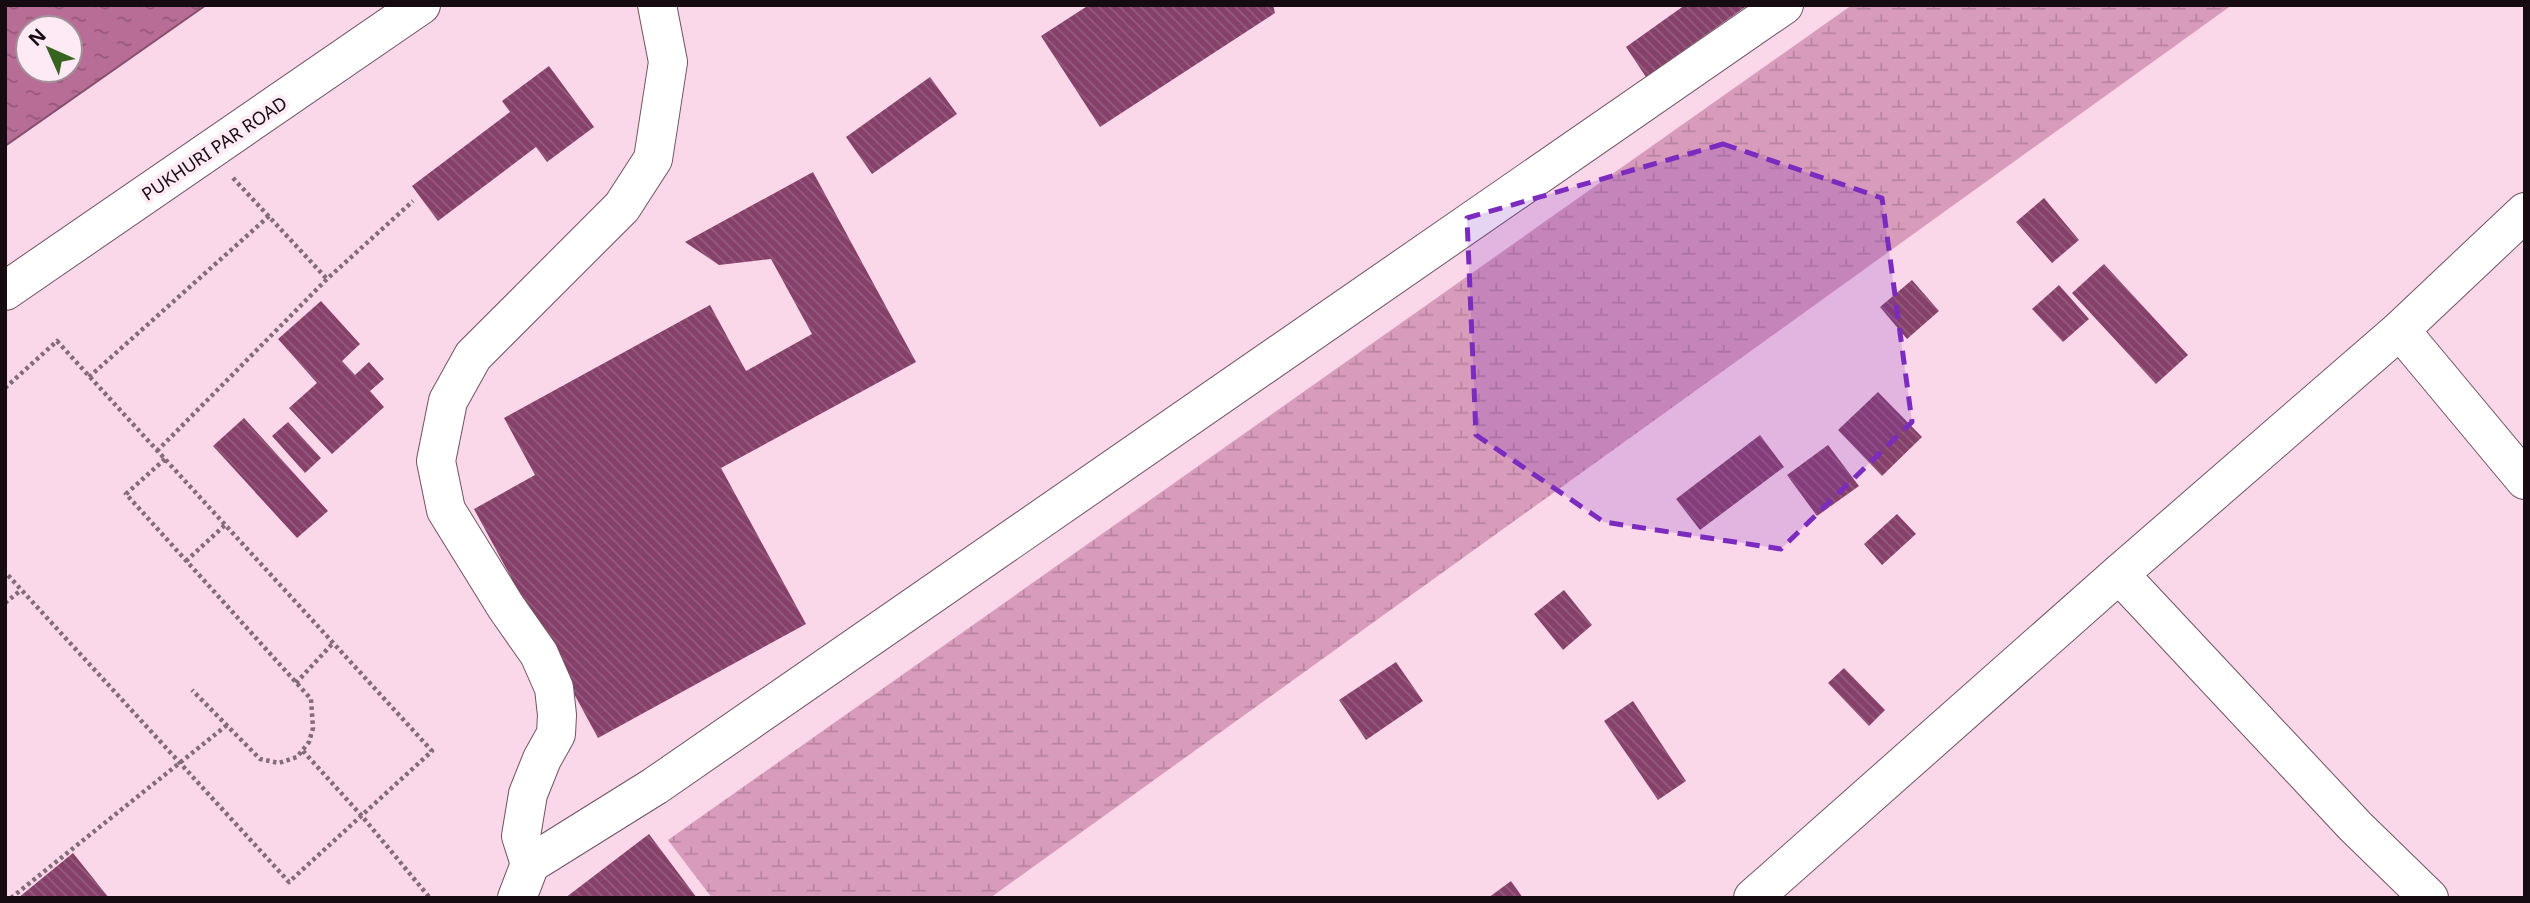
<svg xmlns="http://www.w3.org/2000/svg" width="2530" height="903" viewBox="0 0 2530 903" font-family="'Noto Sans',sans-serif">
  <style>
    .wetland { fill: url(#wetland-marsh) }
    .water { fill: url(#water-ripples); stroke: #87506e; stroke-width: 2; fill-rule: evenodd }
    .building { fill: url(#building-back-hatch) }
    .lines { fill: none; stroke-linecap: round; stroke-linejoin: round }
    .minor-casing { stroke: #705463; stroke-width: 40 }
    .tertiary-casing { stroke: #705463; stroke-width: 40 }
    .secondary-casing { stroke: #705463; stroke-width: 40 }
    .path { stroke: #826c77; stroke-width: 4.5; stroke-dasharray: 3.5 3.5; stroke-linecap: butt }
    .minor { stroke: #fff; stroke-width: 38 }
    .tertiary { stroke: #fff; stroke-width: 38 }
    .secondary { stroke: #fff; stroke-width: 38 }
    .marked { fill: #7b2cbf; fill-opacity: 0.2; stroke: #7b2cbf; stroke-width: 5; stroke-dasharray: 14 9; stroke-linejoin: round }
    .labels { text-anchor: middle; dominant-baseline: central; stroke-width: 7; stroke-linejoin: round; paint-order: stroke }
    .street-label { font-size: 18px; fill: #160b11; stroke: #feeaf4 }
  </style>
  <defs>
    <pattern id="wetland-marsh" width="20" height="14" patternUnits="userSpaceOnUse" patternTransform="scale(1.75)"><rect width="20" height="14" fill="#d89bbb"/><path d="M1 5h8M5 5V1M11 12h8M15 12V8" fill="none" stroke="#b984a0"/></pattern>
    <pattern id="water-ripples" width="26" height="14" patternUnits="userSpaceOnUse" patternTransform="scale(1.75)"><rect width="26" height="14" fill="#b86d96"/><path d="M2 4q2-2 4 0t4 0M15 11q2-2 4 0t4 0" fill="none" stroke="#955879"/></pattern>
    <pattern id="building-back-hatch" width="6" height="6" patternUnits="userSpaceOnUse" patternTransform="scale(1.75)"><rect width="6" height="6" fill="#864069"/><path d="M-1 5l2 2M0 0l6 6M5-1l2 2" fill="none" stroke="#935e7d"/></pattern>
  </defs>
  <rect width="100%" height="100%" fill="#fad8e9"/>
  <path class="wetland" d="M1852 5H2232L990 898H712L668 840Z"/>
  <path class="water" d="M5 5H206L5 146ZM28 28H70V70H28Z"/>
  <path class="building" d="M1089 5H1273L1275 13 1100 127 1041 36Z
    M1685 5H1748L1646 77 1626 47Z
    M549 66 594 127 547 162 536 147 438 221 412 186 510 112 502 101Z
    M930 77 957 114 872 174 846 137Z
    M813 172 916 362 721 468 806 624 598 738 474 509 535 475 504 418 710 305 746 371 812 334 771 259 719 265 685 242Z
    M2044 198 2079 240 2052 263 2016 222Z
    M2104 264 2188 355 2156 384 2072 293Z
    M1912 280 1939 311 1907 339 1880 307Z
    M2059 285 2089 319 2063 342 2032 309Z
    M321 301 360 344 342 361 355 375 369 362 384 379 370 391 384 407 332 454 289 408 317 383 278 339Z
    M1878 392 1922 437 1882 476 1838 430Z
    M244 418 328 511 297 538 213 446Z
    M288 422 321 458 305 473 272 436Z
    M1760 435 1784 467 1700 530 1676 499Z
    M1828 445 1859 486 1817 516 1787 475Z
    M1897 514 1916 534 1882 565 1864 544Z
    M1564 590 1592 625 1563 650 1534 614Z
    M1396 662 1423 701 1366 740 1339 700Z
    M1844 668 1885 710 1869 726 1828 683Z
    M1633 701 1686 781 1658 800 1604 721Z
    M649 834 697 898H565Z
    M73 853 109 898H18Z
    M1511 881 1523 898H1488Z"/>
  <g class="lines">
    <g class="minor-casing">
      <path id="minor" d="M2400 330 2525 480
        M2119 574 2355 826 2429 898
        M517 898 530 864 655 786 1784 5"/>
    </g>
    <g class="tertiary-casing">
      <path id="tertiary" d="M530 864 521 836 528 794 542 759 556 734 557 715 554 688 539 654 506 607 446 510 436 461 448 401 473 356 622 207 653 159 668 62 657 5
        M1753 898 2119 574 2400 330 2525 212"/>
    </g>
    <g class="secondary-casing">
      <path id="secondary" d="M5 291 421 5"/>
    </g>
    <path class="path" d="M233 178 327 279
      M89 377 269 216
      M5 388 57 341 432 751 289 882 5 572
      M157 451 327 279 413 201
      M165 459 126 494 311 699 313 728 309 742 297 757 279 763 260 759 192 690
      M186 561 225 525
      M5 603 21 590
      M296 683 333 643
      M303 751 361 815 430 898
      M11 898 227 725"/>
    <use href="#minor" class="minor"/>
    <use href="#tertiary" class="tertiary"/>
    <use href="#secondary" class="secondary"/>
  </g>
  <path class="marked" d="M1723 144 1882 198 1912 422 1781 549 1604 522 1476 435 1467 218Z"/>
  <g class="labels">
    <g class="street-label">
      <text transform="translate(214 148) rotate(-34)">PUKHURI PAR ROAD</text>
    </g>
  </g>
  <rect width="2530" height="903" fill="none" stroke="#160b11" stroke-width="14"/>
  <g transform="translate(49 49) rotate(315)"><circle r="33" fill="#feeaf4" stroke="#a19199" stroke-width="2"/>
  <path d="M0-5L12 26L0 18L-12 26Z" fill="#386421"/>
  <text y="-10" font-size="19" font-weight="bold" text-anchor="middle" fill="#160b11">N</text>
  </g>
</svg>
